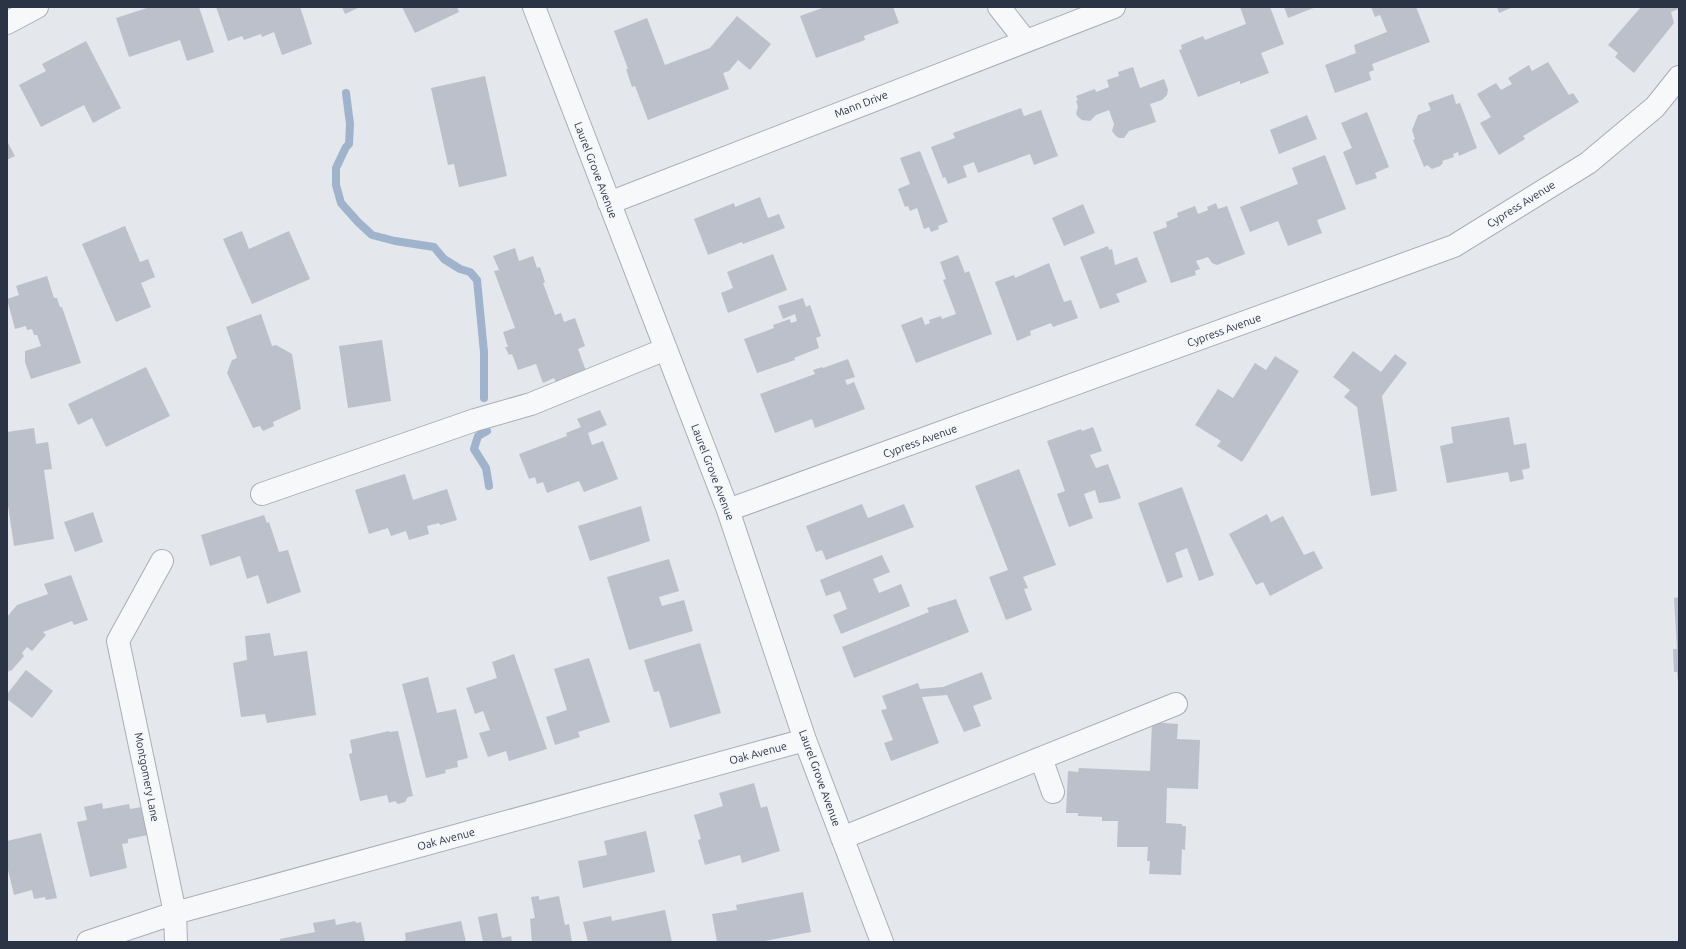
<svg xmlns="http://www.w3.org/2000/svg" width="1686" height="949" viewBox="0 0 1686 949" font-family="Ubuntu,sans-serif">
  <style>
    .lines { fill: none; stroke-linecap: round; stroke-linejoin: round }
    .stream { stroke: #9fb4cc; stroke-width: 8 }
    .building { fill: #bbc0ca }
    .minor-casing { stroke: #a9aeb7; stroke-width: 24 }
    .minor { stroke: #f7f8fa; stroke-width: 22 }
    .labels { text-anchor: middle; dominant-baseline: central; stroke-width: 3; stroke-linejoin: round; paint-order: stroke }
    .street-label { font-size: 11px; fill: #2b3445; stroke: #f4f6f9 }
  </style>
  <rect width="100%" height="100%" fill="#e4e7ec"/>
  <g class="lines">
    <path class="stream" d="M346 93 350 124 349 144 346 147 336 168V185L341 203 358 222 372 235 395 241 434 247 444 259 460 269 470 272 477 280 484 352V398
      M487 431 478 436 474 449 486 468 489 486"/>
  </g>
  <path class="building" d="M150 7H199L214 52 187 61 180 40 129 57 116 18Z
    M216 7H300L312 44 282 55 274 32 262 37 261 34 244 40 242 36 228 41Z
    M342 7H360L345 14Z
    M402 7H457L459 12 415 33Z
    M825 7H893L899 23 864 36 865 40 816 58 800 16Z
    M1240 7H1270L1284 44 1261 53 1269 73 1240 84V81L1198 97 1179 50 1182 49 1181 45 1203 36 1205 40 1246 24Z
    M1284 7H1316L1288 18Z
    M1371 7H1416L1430 42 1372 64 1374 70 1369 72 1371 80 1335 93 1325 65 1356 53 1354 45 1387 32 1380 15 1375 17Z
    M1497 7H1513L1499 13Z
    M1641 7H1677L1678 9 1671 12 1674 23 1634 73 1615 57 1618 53 1608 45Z
    M737 16 771 44 750 70 738 60 729 71 723 73 729 89 648 120 635 86 632 87 626 69H628L614 31 647 18 665 65 710 48Z
    M86 41 121 108 93 123 84 105 41 127 19 85 46 71 42 64Z
    M1548 62 1569 95 1573 93 1579 102 1523 136 1525 139 1499 155 1480 123 1491 117 1477 94 1496 83 1501 90 1512 84 1508 78 1529 65 1532 71Z
    M1133 67 1140 88 1164 79 1168 90 1167 95 1162 100 1150 104 1156 122 1129 131 1124 138H1119L1116 136 1112 131 1114 124 1109 110 1096 115 1090 121 1082 120 1078 117 1076 113 1078 107 1076 101 1078 100 1076 96 1095 89 1096 92 1109 87 1107 80 1119 76 1118 72Z
    M485 76 507 176 459 187 454 164 448 165 431 88Z
    M1453 94 1456 104 1460 103 1477 148 1459 156 1458 152 1453 154 1454 157 1442 161 1443 163 1440 166 1432 169 1427 165 1424 167 1413 140 1415 139 1412 130 1418 115 1431 110 1428 103Z
    M1021 108 1024 116 1041 110 1058 156 1034 165 1030 154 978 173 974 162 963 166 967 177 948 184 945 177 943 178 931 147 955 138 953 133Z
    M1367 112 1389 167 1375 173 1377 178 1356 185 1343 152 1352 148 1341 123Z
    M1307 115 1317 139 1279 154 1270 130Z
    M7 141 15 156 7 160Z
    M920 151 948 222 938 226 939 229 931 232 929 227 924 229 917 208 910 211 908 206 905 207 898 189 910 184 900 158Z
    M1325 155 1346 209 1317 220 1322 233 1288 246 1278 221 1250 232 1240 207 1298 184 1292 168Z
    M760 197 768 218 779 214 785 228 743 244 742 242 708 255 694 219 734 203 735 207Z
    M1216 203 1218 209 1227 206 1245 254 1217 265 1212 263 1208 257 1196 261 1200 269 1195 271 1196 275 1171 283 1153 232 1167 227 1166 222 1178 217 1177 213 1195 206 1198 214 1208 210 1207 207Z
    M1083 204 1095 233 1064 246 1052 218Z
    M125 226 140 262 148 259 155 277 141 283 151 307 116 322 82 244Z
    M242 231 249 249 289 231 310 279 252 304 223 239Z
    M1108 246 1109 250 1112 249 1115 265 1137 257 1147 282 1116 294 1120 302 1100 309 1080 257Z
    M515 248 519 261 533 256 537 268 540 267 545 282 543 283 555 315 561 313 564 322 575 318 585 346 578 349 586 371 556 382 554 378 543 383 536 364 518 370 512 354 509 355 505 347H508L503 332 515 328 494 271 499 270 493 256Z
    M773 254 787 290 728 313 721 293 733 288 727 272Z
    M958 255 965 273 969 271 992 334 916 363 901 325 922 317 925 325 930 323 929 320 941 316 942 319 956 314 943 280 946 279 940 262Z
    M1049 263 1064 302 1071 300 1078 318 1053 327 1051 323 1030 331 1031 335 1017 341 995 282 1014 275 1015 278Z
    M47 276 54 298H57L60 307H62L81 363 31 379 25 362V351L41 346 37 335H34L32 329 27 330 26 326 15 329 7 299 19 295 16 286Z
    M803 298 806 307 810 305 821 336 816 338 819 348 794 358 795 360 757 373 744 339 774 328 773 325 790 319 791 323 797 321 795 314 783 319 778 306Z
    M261 314 272 346 276 345 292 354 301 409 273 422 274 426 263 431 260 426 253 428 227 373 232 360 237 358 226 327Z
    M382 340 391 401 348 408 339 346Z
    M1353 351 1381 372 1395 354 1407 363 1382 396 1397 491 1371 496 1357 407 1344 397 1350 390 1333 377Z
    M1275 356 1299 371 1242 462 1217 446 1221 441 1195 425 1218 389 1233 398 1255 363 1266 370Z
    M848 359 855 377 845 380 847 385 854 382 865 409 815 428 812 419 775 433 760 394 815 374 813 370 822 367 823 368Z
    M146 367 170 416 106 447 92 418 78 425 68 404Z
    M600 410 607 425 588 433 592 445 603 441 618 479 584 492 579 481 547 493 543 482 537 484 535 477 529 479 519 454 567 436 566 433 581 427 577 419Z
    M1509 417 1514 445 1526 443 1530 468 1522 470 1524 479 1510 482 1508 472 1447 483 1440 446 1453 443 1451 427Z
    M1093 427 1102 451 1090 455 1096 468 1108 464 1121 498 1112 501 1099 503 1095 490 1084 494 1093 518 1069 527 1057 494 1065 491 1047 441 1081 429 1082 431Z
    M34 428 36 444 48 442 52 469 44 470 54 539 14 546 7 499V432Z
    M1019 469 1056 565 1023 577 1028 588 1024 589 1032 610 1006 620 989 577 1008 570 975 486Z
    M405 474 413 500 447 489 457 520 440 525 439 523 427 526 429 534 409 540 406 531 391 536 388 528 369 534 355 490Z
    M1182 487 1214 575 1199 581 1187 548 1175 553 1183 577 1167 583 1138 503Z
    M862 504 868 518 904 504 914 527 826 560 822 550 816 552 806 526Z
    M641 506 650 541 590 561 578 526Z
    M93 512 103 542 75 552 64 522Z
    M1267 514 1271 522 1283 516 1304 555 1314 551 1323 568 1270 596 1263 582 1256 585 1229 534Z
    M264 515 267 523 269 522 279 552 288 550 301 592 267 604 258 575 247 579 240 556 210 566 201 535Z
    M882 555 890 572 873 579 879 593 901 584 910 606 841 634 833 615 847 609 840 591 826 596 820 580Z
    M669 559 679 591 659 597 662 606 684 600 693 631 629 650 607 577Z
    M71 575 88 620 74 625 72 621 43 632 46 635 32 651 27 647 22 653 24 656 11 671 10 670 7 673V617L17 605 48 594 44 584Z
    M1679 597V682H1678L1677 672H1674L1673 649H1677L1674 598Z
    M956 599 969 632 854 678 842 647 929 612 927 608Z
    M270 633 274 656 307 651 316 715 267 723 265 714 241 717 233 663 247 660 245 636Z
    M700 643 721 713 670 728 659 691 654 692 644 660Z
    M514 654 547 749 509 761 506 751 488 757 479 733 490 730 483 711 475 714 466 688 497 678 492 662Z
    M589 658 610 722 578 732 580 737 555 745 546 717 567 710 554 669Z
    M26 670 53 691 32 718 7 699V694Z
    M982 672 992 699 973 706 981 726 964 732 947 695 922 697 939 743 891 761 884 743 893 740 881 710 887 709 882 696 918 683 920 689 943 687Z
    M428 677 437 713 456 709 468 758 457 761 458 767 445 770 446 773 426 778 402 684Z
    M1152 722 1178 724 1177 739 1200 740 1198 789 1167 788 1166 823 1182 824V826H1186L1185 850 1182 849 1181 875 1149 874 1150 861H1147L1148 847H1117L1118 821H1102V817L1078 816V813H1066L1068 771 1078 772 1079 768 1150 771Z
    M389 731V732L398 731 413 796 408 797 405 802 398 804 395 801 389 803 387 795 360 801 349 754 352 753V750L350 740Z
    M754 783 761 808 767 806 780 851 742 863 740 855 705 865 698 840 701 839 694 815 723 806 719 793Z
    M102 803 103 809 129 804 130 809 142 807 148 835 128 839V843L122 844 127 868 90 877 77 822 87 820 84 807Z
    M646 831 655 872 583 888 578 861 607 855 604 841Z
    M41 833 57 898 46 900 45 897 34 899 32 890 14 895 7 866V841Z
    M803 892 811 932 759 942H717L712 914 737 910 736 905Z
    M539 896V900L559 896 565 925 569 924 572 942H532L530 919 535 918 531 897Z
    M665 910 672 942H588L583 922 611 916 612 921Z
    M497 913 502 938 511 936 512 942H483L478 917Z
    M335 919 336 925 355 921 356 923 361 922 365 942H280V939L315 932 313 923Z
    M461 921 466 942H398L406 940 405 933Z"/>
  <g class="lines">
    <g class="minor-casing">
      <path id="minor" d="M534 7 728 510 805 740 882 942
        M999 7 1025 40
        M7 23 37 7
        M609 203 1114 7
        M262 494 475 420 531 404 666 349
        M728 510 1454 246 1588 163 1655 107 1679 77
        M162 561 118 641 175 913 176 942
        M1041 758 1053 792
        M842 838 1176 704
        M88 942 175 913 805 740"/>
    </g>
    <use href="#minor" class="minor"/>
  </g>
  <g class="labels">
    <g class="street-label">
      <text transform="translate(861 104) rotate(-21)">Mann Drive</text>
      <text transform="translate(596 170) rotate(69)">Laurel Grove Avenue</text>
      <text transform="translate(1521 204) rotate(-32)">Cypress Avenue</text>
      <text transform="translate(1224 330) rotate(-20)">Cypress Avenue</text>
      <text transform="translate(920 441) rotate(-20)">Cypress Avenue</text>
      <text transform="translate(713 472) rotate(69)">Laurel Grove Avenue</text>
      <text transform="translate(758 753) rotate(-15)">Oak Avenue</text>
      <text transform="translate(147 777) rotate(79)">Montgomery Lane</text>
      <text transform="translate(820 778) rotate(70)">Laurel Grove Avenue</text>
      <text transform="translate(446 839) rotate(-15)">Oak Avenue</text>
    </g>
  </g>
  <rect width="1686" height="949" fill="none" stroke="#2b3445" stroke-width="16"/>
</svg>
